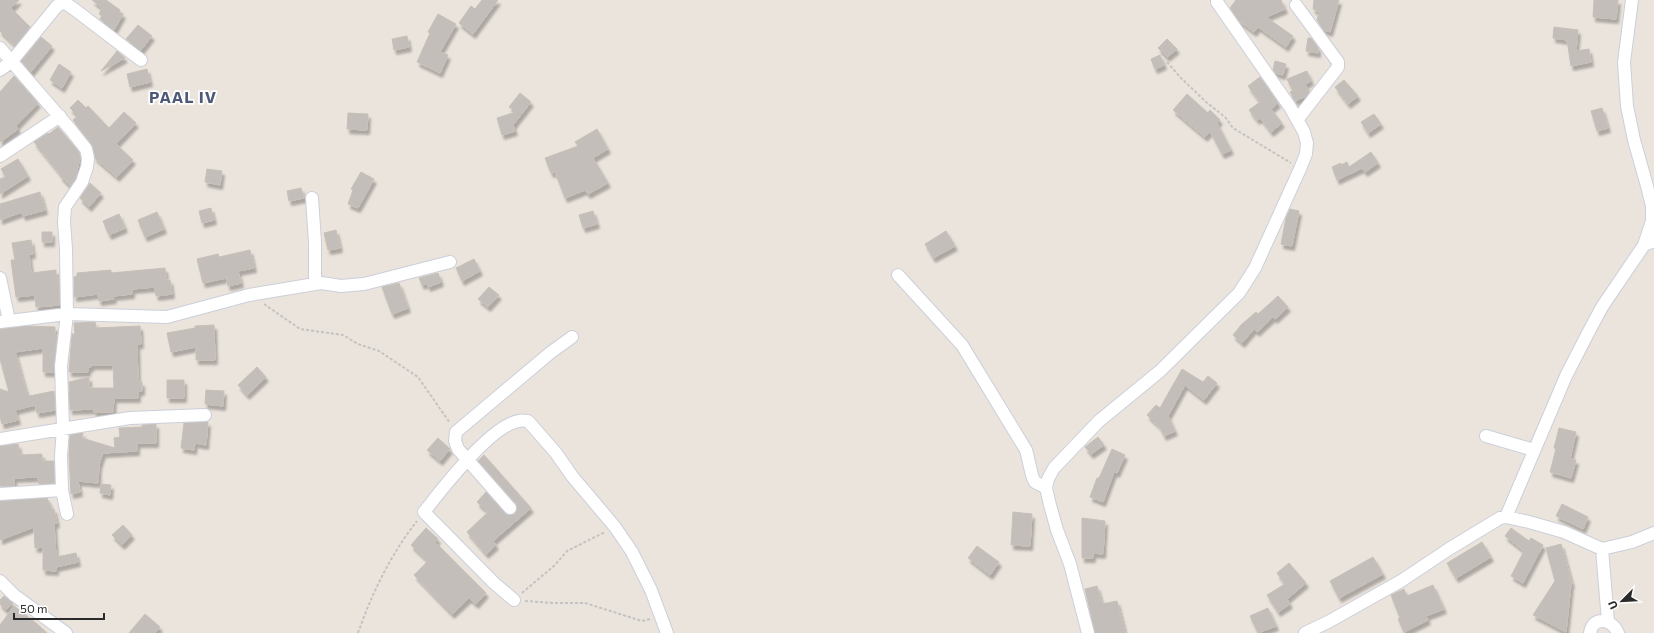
<svg xmlns="http://www.w3.org/2000/svg" width="1654" height="633" viewBox="0 0 1654 633" font-family="Commissioner,sans-serif">
  <style>
    .building { fill: #c3beba; stroke: #c6c0b7; filter: url(#shadow) }
    .lines { fill: none; stroke-linecap: round; stroke-linejoin: round }
    .street-casing { stroke: #cccfda; stroke-width: 14 }
    .path { stroke: #c3c3c3; stroke-width: 2; stroke-dasharray: 3 2; stroke-linecap: butt }
    .street { stroke: #fff; stroke-width: 12 }
    .labels { text-anchor: middle; dominant-baseline: central; stroke-width: 3.5; stroke-linejoin: round; paint-order: stroke }
    .district-label { font-size: 16px; font-weight: bold; letter-spacing: 1px; fill: #4e5877; stroke: #fff }
  </style>
  <defs>
    <filter id="shadow"><feDropShadow dx="2.5" dy="4.5" stdDeviation="1" flood-color="#0004"/></filter>
  </defs>
  <rect width="100%" height="100%" fill="#ebe4dd"/>
  <path class="building" d="M0 0H19L11 8 30 27 15 45 0 31Z
    M92 0H106L120 10 119 12 123 14 114 30 100 19 102 16 99 14 102 8Z
    M482 0H498L473 34 459 23 471 6 475 9Z
    M1236 0H1281L1285 9 1266 17 1293 36 1286 47 1258 27 1254 32 1239 21 1230 8Z
    M1314 0H1339L1330 32 1324 30 1317 20 1319 12 1313 9Z
    M1594 0H1618L1616 19 1593 17Z
    M438 14 456 24 440 52 448 55 440 73 417 62 430 33 428 32Z
    M138 25 152 36 141 50 126 39Z
    M1554 27 1578 30 1576 51 1589 49 1591 62 1571 66 1567 40 1553 38Z
    M407 36 409 47 394 50 392 39Z
    M41 37 52 46 31 72 21 61Z
    M1308 38H1311L1318 48V53L1306 51Z
    M1167 39 1177 49 1167 57 1158 48Z
    M117 51 125 58 101 71Z
    M1160 55 1164 65 1155 69 1151 59Z
    M1275 61 1286 64 1283 75 1276 73 1273 70Z
    M59 64 71 72 62 88 50 80Z
    M147 69 150 82 130 87 127 74Z
    M1307 71 1311 81 1305 84 1309 93 1306 96 1295 101 1290 92 1293 91 1287 79Z
    M14 76 38 103 16 126 18 129 0 142V92Z
    M1260 77 1278 103 1271 109 1282 123 1271 132 1260 118 1257 120 1249 110 1260 102 1248 86Z
    M1344 80 1358 96 1348 104 1335 87Z
    M520 93 531 102 513 125 515 131 502 135 497 118 516 112 509 107Z
    M1187 94 1208 113 1210 110 1220 120 1217 123 1231 150 1222 154 1210 131 1205 137 1173 110Z
    M78 100 86 108 88 106 109 128 124 112 136 123 116 144 133 160 117 177 95 158 92 144 73 120 78 116 70 108Z
    M1602 108 1608 128 1597 131 1591 111Z
    M348 113 368 114 367 130 347 129Z
    M1374 114 1381 124 1368 133 1361 122Z
    M58 127 79 152 80 158 75 179 70 186 60 176 61 175 34 142 48 133 49 134Z
    M597 129 608 149 593 158 608 183 588 194 585 190 565 198 555 172 551 173 545 158 578 146 575 142Z
    M1371 152 1378 163 1365 172 1362 168 1337 180 1332 167 1341 163V165L1347 162 1349 167Z
    M18 159 28 176 0 194V179L6 177 1 169Z
    M207 169 222 171 220 185 205 182Z
    M361 172 374 179 358 208 348 204 353 190 351 189Z
    M90 183 101 193 89 207 80 198Z
    M301 188 304 198 289 201 287 191Z
    M40 192 45 210 23 216 22 212 0 220V204Z
    M211 208 214 220 202 223 199 211Z
    M1290 209 1299 211 1292 246 1281 244 1286 218Z
    M593 211 597 224 583 228 579 215Z
    M157 212 164 229 145 237 138 220Z
    M119 214 125 228 109 235 103 221Z
    M336 230 340 248 328 250 324 233Z
    M946 231 955 246 933 258 925 244Z
    M42 232H52V242H42Z
    M31 240 33 254H29L31 273 56 270V278H59V305L36 307 35 295 16 297 11 260H15L12 243Z
    M250 250 254 268 238 271 241 283 228 286 226 278 203 283 197 259 218 254 219 257Z
    M474 259 480 271 462 281 456 268Z
    M165 268 166 280H170L172 294 156 296 155 287 132 289V294L113 296 114 299 99 301 98 294 74 297V277L77 276V273L111 270V273Z
    M438 273 441 282 428 287 427 283 422 285 419 278Z
    M399 283 408 308 392 314 382 287Z
    M489 287 499 295 488 307 478 299Z
    M1278 296 1288 307 1275 319 1273 317 1257 332 1254 329 1242 343 1233 335 1241 325 1256 312 1258 314Z
    M95 322 96 328 140 326 141 344H137L138 382H142V391H138V398H114L113 412H94V409L70 410 69 382 89 377V388H114L113 365H91V367L88 368V372H69L72 334H75L74 323Z
    M214 325 215 360H196V347L171 352 167 333 195 328V326Z
    M28 326 55 327V335H57L54 372H43V348L15 352 26 392H28L29 396 54 391 55 410 37 413 35 405 15 410 18 420 2 424 0 417V389L9 392 0 359V329Z
    M257 367 266 377 247 395 238 385Z
    M1182 369 1203 382 1208 376 1217 383 1204 400 1185 385 1168 416 1175 431 1164 436 1159 426 1147 415 1156 405 1160 408Z
    M167 380H184V398H167Z
    M206 390 224 391 223 406 205 404Z
    M205 422H208L206 445 195 443 194 450 181 448 184 423Z
    M156 424V443H137V451L103 453 99 465 98 483 78 481 80 492 71 494 69 456 70 435 83 433 82 438 115 448 114 438 120 437 119 428 142 427V425Z
    M1559 428 1576 432 1570 459 1576 460 1571 478 1550 472 1556 449 1554 448Z
    M1098 437 1104 445 1091 454 1085 447Z
    M438 438 450 449 440 461 427 450Z
    M18 444 20 455 42 454V461H54V483L39 484 38 477 14 478V486H0V446Z
    M1112 449 1125 455 1117 473 1114 472 1103 502 1090 497 1097 478H1099Z
    M484 455 531 508 493 541 496 545 486 554 467 532 488 512 477 502 486 492 507 515 515 514 517 507 516 503 478 461Z
    M101 484 111 485 110 495 100 493Z
    M47 498 52 509H54L57 523 54 524 56 557 76 553 78 562 56 567V571L43 570V547L35 548 34 527 0 540V501Z
    M1562 504 1588 517 1583 529 1556 516Z
    M1013 512 1032 514 1030 546 1011 545Z
    M1082 518 1105 521 1103 554 1093 553V558H1082Z
    M123 525 132 535 122 545 112 535Z
    M426 528 438 539 435 542 486 593 476 604 469 598 452 614 414 575 428 561 411 545Z
    M1511 528 1529 541 1531 538 1543 545 1523 583 1511 576 1524 551 1505 536Z
    M1482 542 1491 557 1456 578 1447 563Z
    M1561 544 1572 584H1571L1566 632 1533 615 1555 581 1546 548Z
    M977 546 999 562 990 575 968 558Z
    M1373 557 1383 574 1339 598 1330 581Z
    M1289 563 1306 583 1287 599 1290 604 1278 612 1267 595 1285 584 1277 573Z
    M1433 585 1444 609 1426 616 1428 620 1404 632 1398 619 1400 618 1391 595 1404 589 1407 596Z
    M1097 586 1102 604 1117 601 1125 633H1095L1085 589Z
    M4 596 13 603 6 610 0 604V600Z
    M14 606 36 623 47 633H0V625Z
    M1268 608 1276 626 1258 633 1250 616Z
    M145 614 160 627 155 633H129Z"/>
  <g class="lines">
    <g class="street-casing">
      <path id="street" d="M1632 0 1624 62 1627 106 1634 140 1647 186 1652 206V221L1644 245
        M1296 5 1338 62V67L1297 120
        M0 48 71 130 86 149 88 158 87 167 82 182 65 207 64 222 66 249 67 314 61 366 63 428 61 456 62 490 0 494
        M0 70 11 62 57 6 64 2 74 9 141 60
        M0 156 60 116
        M312 198 315 242V284
        M898 275 962 345 1026 450C1028 456 1032 480 1035 482 1038 484 1043 486 1046 488
        M0 278 9 321
        M0 322 67 314 167 317 249 295 321 283 341 286 364 284 450 262
        M1486 436 1534 450
        M0 439 130 418 205 415
        M62 490 67 514
        M510 508 458 449 455 441 456 432 550 353 572 337
        M1506 517 1566 376 1587 335 1602 307 1644 245 1654 241
        M1602 549 1608 621
        M0 581 14 595 66 633
        M514 600 494 583 424 512C441 490 491 425 519 421 522 420 525 421 528 421L556 453 572 476 615 527 632 552 651 590 667 633
        M1088 633 1070 564 1057 530 1050 505 1046 488 1048 479 1054 468 1099 421 1160 371 1239 293 1255 268 1300 169 1306 154 1307 143 1304 132 1290 107 1217 2
        M1305 633 1328 622 1401 581 1449 549 1500 518 1506 517 1529 522 1564 532 1602 549 1632 542 1654 533
        M1590 633C1593 615 1612 619 1618 633"/>
    </g>
    <path class="path" d="M1167 62 1181 78 1206 102 1225 117 1233 128 1291 163
      M264 304 300 329 343 335 358 344 379 351 418 377 450 423
      M522 593 555 565 567 551 605 532
      M525 601 553 603H585L642 621 650 619
      M358 633C372 593 391 554 417 521"/>
    <use href="#street" class="street"/>
  </g>
  <g class="labels">
    <g class="district-label">
      <text x="183" y="96">PAAL IV</text>
    </g>
  </g>
  <g transform="translate(1622 601) rotate(246)" stroke="#ffffff" stroke-width="3" paint-order="stroke">
  <path d="M0-3L7 15L0 10L-7 15Z" fill="#2a2a2a"/>
  <text y="-6" font-size="11" font-weight="bold" text-anchor="middle" fill="#2a2a2a">U</text>
  </g>
  <path d="M14 613v6h90v-6" fill="none" stroke="#2a2a2a" stroke-width="2"/>
  <text x="20" y="613" font-size="12" fill="#2a2a2a" stroke="#ffffff" stroke-width="3" paint-order="stroke">50 m</text>
</svg>
